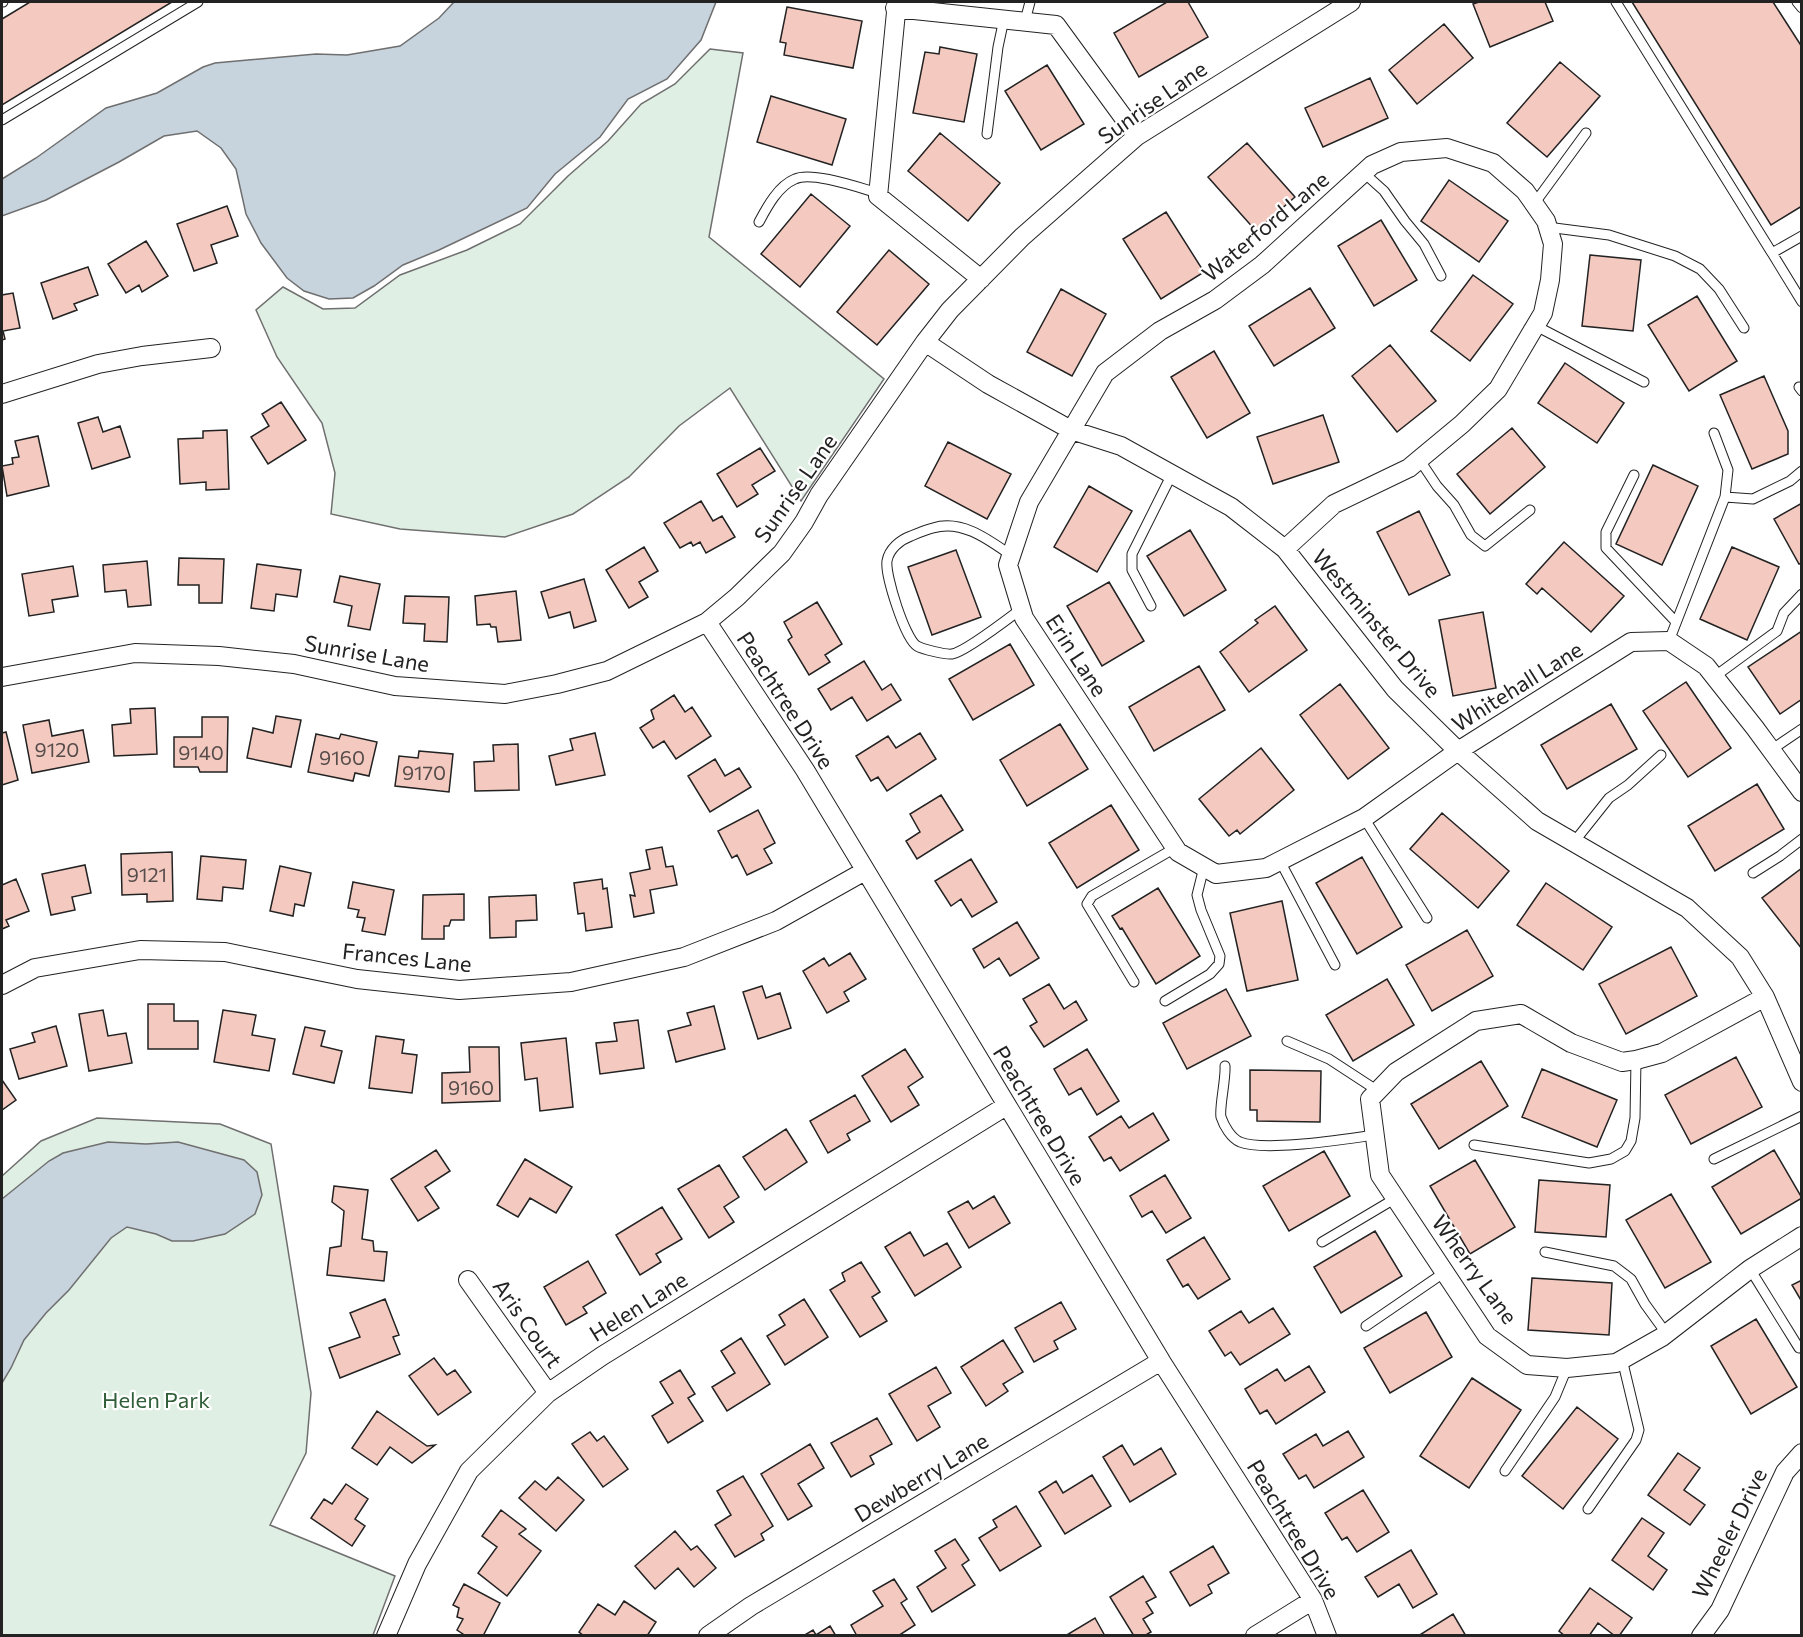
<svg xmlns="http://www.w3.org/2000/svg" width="1803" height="1637" viewBox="0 0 1803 1637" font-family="Commissioner,sans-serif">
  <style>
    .green { fill: #e0efe3; stroke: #6f6f6f; stroke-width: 1.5 }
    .water { fill: #c7d3dd; stroke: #6f6f6f; stroke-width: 1.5 }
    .building { fill: #f3c9c0; stroke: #222; stroke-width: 1.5 }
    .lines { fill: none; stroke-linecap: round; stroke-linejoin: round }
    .lane-casing { stroke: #222; stroke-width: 11 }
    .street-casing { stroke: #222; stroke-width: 20 }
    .lane { stroke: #fff; stroke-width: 9 }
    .street { stroke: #fff; stroke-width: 18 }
    .labels { text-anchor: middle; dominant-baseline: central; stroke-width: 4.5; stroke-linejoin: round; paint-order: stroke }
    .number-label { font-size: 20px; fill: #564c4a }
    .street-label { font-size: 22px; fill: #222; stroke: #fff }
    .park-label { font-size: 22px; fill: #2f5e38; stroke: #fff }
  </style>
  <rect width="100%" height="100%" fill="#fff"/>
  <path class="green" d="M710 49 743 53 709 237 884 379 801 501 730 388 679 426 629 477 573 514 505 537 400 529 331 514 335 473 322 423 277 357 256 310 283 287 323 309 355 308 400 275 467 250 520 224 568 176 608 141 641 104 675 84Z
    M97 1118 220 1124 271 1144 311 1393 306 1453 270 1525 395 1576 373 1635H2V1176L41 1141Z"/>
  <path class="water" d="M454 2H716L701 40 667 79 628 99 600 137 555 174 527 208 439 250 403 265 374 286 353 298 329 299 304 291 287 278 261 243 246 214 236 169 221 148 197 131 164 136 119 162 46 200 2 216V179L36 158 106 108 157 93 203 67 215 63 316 54 347 55 400 46 439 18Z
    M108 1142 146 1144 178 1142 244 1160 257 1172 262 1195 255 1214 225 1234 193 1241H172L156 1234 127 1227 111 1238 69 1290 46 1313 24 1340 11 1368 2 1383V1199L49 1161 63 1153Z"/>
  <path class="building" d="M30 2H172L2 105V19Z
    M1167 2H1188L1208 37 1139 77 1114 33Z
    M1479 2H1545L1553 21 1490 47 1473 4Z
    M1632 2H1773L1802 47V206L1771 225Z
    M787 7 862 21 853 68 784 55 786 43 780 42Z
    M1444 24 1473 58 1417 104 1389 70Z
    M940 47 977 54 964 122 913 113 925 52 939 54Z
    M1560 62 1600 96 1547 157 1507 123Z
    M1047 65 1084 124 1041 150 1005 91Z
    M1370 78 1388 118 1323 147 1305 108Z
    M771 96 846 119 832 165 757 142Z
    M940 133 1000 183 968 221 908 171Z
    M1247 143 1295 197 1256 231 1208 177Z
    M1449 180 1508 221 1479 262 1421 221Z
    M811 194 850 226 800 287 761 254Z
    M227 206 238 236 211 245 217 263 194 271 177 224Z
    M1166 212 1204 272 1161 299 1123 239Z
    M1381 220 1417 280 1374 306 1338 246Z
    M146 241 168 276 142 292 139 285 126 293 108 264Z
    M889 250 929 284 877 345 837 312Z
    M1590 255 1641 260 1633 331 1582 326Z
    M88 267 98 295 74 304 77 310 53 319 41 283Z
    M1473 275 1513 304 1470 361 1431 331Z
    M1310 288 1335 328 1274 366 1249 326Z
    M1061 289 1106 314 1072 376 1027 352Z
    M13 293 20 328 3 331 5 339 2 340V295Z
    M1697 296 1737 361 1689 391 1648 325Z
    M1390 345 1436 401 1397 432 1352 376Z
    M1214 351 1250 413 1207 438 1171 377Z
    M1565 363 1624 403 1597 443 1538 403Z
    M1764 376 1788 431V454L1752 469 1720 395Z
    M281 402 306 440 268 464 251 437 269 426 262 414Z
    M1323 415 1339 462 1273 484 1257 437Z
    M98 417 103 432 120 426 130 457 92 469 78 423Z
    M1512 428 1545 467 1490 514 1457 474Z
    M227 430 229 489 206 490V482L180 484 178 439 203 438V431Z
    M38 436 49 486 7 496 2 466 13 464 12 458 19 457 15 441Z
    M948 442 1011 474 987 519 925 486Z
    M760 448 775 471 752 485 758 494 737 507 717 474Z
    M1653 465 1698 486 1662 565 1616 544Z
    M1089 486 1132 511 1097 572 1054 547Z
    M701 501 713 521 722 516 735 537 706 553 700 542 693 546 691 542 680 548 664 523Z
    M1802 503V563L1799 564 1774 519Z
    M1419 511 1450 575 1409 595 1377 532Z
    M1190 530 1226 590 1184 616 1147 556Z
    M1564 542 1624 596 1591 632 1542 588 1537 594 1526 584Z
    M644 547 658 571 639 582 648 597 629 608 606 570Z
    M1732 547 1779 567 1747 640 1700 619Z
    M956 550 981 617 932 635 908 567Z
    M179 558 224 559 222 603H199V585H178Z
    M147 561 151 605 128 607 126 590 105 592 103 565Z
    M257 564 301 570 297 597 276 594 274 611 251 608Z
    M73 566 78 596 52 600 54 612 29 616 22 574Z
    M340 576 380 584 370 630 348 626 352 606 334 602Z
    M584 579 596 621 574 628 570 612 549 618 541 592Z
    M1109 582 1144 641 1102 666 1067 606Z
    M516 591 521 640 498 642 496 627H491L490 624 477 625 475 596Z
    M405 596 449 597 447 642 424 641 425 624 403 623Z
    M817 602 842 644 825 655 830 662 809 675 788 640 792 637 784 622Z
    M1275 606 1307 650 1249 692 1220 652 1258 623 1255 620Z
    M1483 612 1496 688 1453 696 1439 620Z
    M1802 631V699L1780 714 1748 667Z
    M1010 644 1034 685 973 720 949 679Z
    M864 661 882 690 891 684 901 700 867 721 852 697 831 710 818 689Z
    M1199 666 1225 710 1154 751 1129 707Z
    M1686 682 1731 748 1688 777 1643 711Z
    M1340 684 1389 748 1348 779 1300 715Z
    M674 695 685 712 692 707 711 736 676 759 664 741 653 748 640 728 654 719 651 710Z
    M1611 704 1637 749 1567 789 1541 745Z
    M155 708 157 754 114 756 112 725 131 723 130 709Z
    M276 716 301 720 291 767 247 758 253 728 273 733Z
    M202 717H228L227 772H200L198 767H174V737H202Z
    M49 720 52 736 83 730 89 762 32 773 23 725Z
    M1060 724 1088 769 1027 806 1000 760Z
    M6 732 18 780 2 785V733Z
    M595 733 605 775 556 785 549 756 573 750 570 739Z
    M920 733 936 759 887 791 878 777 871 781 856 756 888 736 896 748Z
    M316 734 339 739 341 734 377 742 369 776 355 773 353 781 308 772Z
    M518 744 519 790 475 791 474 762 494 761 493 745Z
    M1261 748 1294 790 1240 834 1237 830 1229 836 1199 799Z
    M419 751 453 754 449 792 395 786 399 756 418 758Z
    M715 759 725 776 739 768 751 787 710 812 688 776Z
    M1757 784 1784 829 1715 871 1688 826Z
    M941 795 963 830 917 859 906 841 920 832 910 814Z
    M1111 805 1139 850 1077 888 1049 843Z
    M758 810 775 843 764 849 772 863 747 875 737 855 732 858 718 831Z
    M1442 813 1509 871 1478 908 1410 849Z
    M662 847 666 867 673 866 677 885 650 890 654 913 634 917 630 895 635 896 630 873 650 869 646 850Z
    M172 852 173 901 147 902V894L122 895 121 854Z
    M201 856 246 860 243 889 223 887 222 901 197 899Z
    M1362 857 1402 927 1357 954 1316 883Z
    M971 859 997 902 972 917 961 899 951 906 935 881Z
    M85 865 91 893 72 897 75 910 51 915 42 874Z
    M280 866 311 873 304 906 295 904 293 916 270 911Z
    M1802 868V949L1762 898Z
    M16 879 29 911 6 920 9 926 2 929V885Z
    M602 879 603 889 607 888 612 927 586 931 584 913 578 914 574 883Z
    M353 882 394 890 385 935 362 931 365 918 357 917 359 910 348 908Z
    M1546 883 1612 927 1583 970 1517 925Z
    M1158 888 1200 956 1156 984 1122 928 1120 929 1112 916Z
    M464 894V920H451L449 926H444V939H422L423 895Z
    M536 895 537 920 516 921V937L490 938 489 897Z
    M1282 901 1298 980 1247 991 1230 913Z
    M1017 922 1039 958 1010 976 999 958 984 968 973 949Z
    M1467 930 1493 976 1432 1011 1406 965Z
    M1671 947 1697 996 1626 1034 1599 984Z
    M850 953 866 979 844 992 849 1001 827 1013 803 971 824 958 829 966Z
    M1387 979 1414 1025 1353 1061 1326 1015Z
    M1049 984 1064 1009 1076 1001 1087 1020 1044 1047 1030 1026 1037 1022 1023 999Z
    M762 986 766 998 780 993 791 1028 758 1039 743 992Z
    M1226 989 1251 1036 1187 1069 1163 1023Z
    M148 1004H174V1021H198V1049H148Z
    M714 1006 725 1049 676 1062 668 1031 691 1025 687 1013Z
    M103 1010 108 1036 126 1033 132 1063 89 1071 79 1014Z
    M223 1010 256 1015 252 1035 275 1039 269 1071 214 1062Z
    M638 1020 644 1068 600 1074 596 1043 617 1041 614 1023Z
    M56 1026 67 1066 19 1079 10 1049 35 1042 32 1033Z
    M305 1027 325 1031 321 1046 342 1051 334 1083 293 1074Z
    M376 1036 404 1040 402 1053 417 1055 412 1093 369 1088Z
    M566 1038 573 1107 540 1111 537 1078 525 1080 521 1043Z
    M469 1047H499L500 1101 442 1103V1073L470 1072Z
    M905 1049 923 1077 908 1087 919 1105 891 1122 862 1076Z
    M1087 1049 1119 1101 1097 1115 1081 1088 1069 1095 1054 1069Z
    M1736 1057 1762 1107 1691 1144 1665 1095Z
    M1481 1061 1508 1106 1439 1149 1411 1104Z
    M1542 1069 1617 1100 1597 1147 1522 1117Z
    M1250 1070 1321 1071 1320 1122 1257 1121V1110H1250Z
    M2 1080 16 1100 2 1110Z
    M855 1095 870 1121 847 1134 850 1140 828 1153 810 1121Z
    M1153 1113 1169 1140 1120 1171 1111 1157 1104 1161 1089 1137 1121 1116 1129 1128Z
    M786 1129 807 1162 765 1190 743 1157Z
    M436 1150 450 1171 425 1187 439 1208 418 1221 391 1179Z
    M1774 1150 1802 1198 1741 1234 1712 1187Z
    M1324 1151 1350 1196 1289 1231 1263 1186Z
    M525 1159 572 1187 556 1213 530 1198 518 1217 497 1205Z
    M1475 1160 1515 1227 1470 1254 1430 1186Z
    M719 1165 739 1197 724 1207 734 1222 709 1238 678 1189Z
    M1165 1175 1191 1218 1166 1233 1152 1211 1142 1217 1130 1196Z
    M1539 1180 1610 1185 1606 1237 1535 1232Z
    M334 1186 368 1190 362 1239 373 1241 374 1251 387 1252 384 1281 327 1275 330 1248 341 1246 344 1211 332 1202Z
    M1671 1194 1711 1262 1665 1288 1626 1220Z
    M994 1196 1010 1223 969 1248 948 1212 968 1201 973 1209Z
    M662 1207 682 1239 656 1254 661 1262 640 1275 616 1235Z
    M1375 1231 1402 1276 1341 1313 1314 1267Z
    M910 1232 924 1256 947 1243 961 1267 915 1296 885 1247Z
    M1204 1237 1230 1279 1198 1299 1188 1284 1183 1287 1167 1260Z
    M588 1261 606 1293 583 1307 587 1313 566 1325 544 1287Z
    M861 1262 880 1292 872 1297 887 1321 860 1337 830 1290 845 1281 842 1273Z
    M1532 1278 1612 1283 1609 1335 1528 1330Z
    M1802 1280V1302L1792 1285Z
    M385 1299 399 1335 393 1337 400 1354 340 1378 329 1348 360 1337 350 1313Z
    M804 1299 828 1337 785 1365 767 1336 785 1325 779 1315Z
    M1061 1302 1076 1329 1054 1341 1058 1349 1034 1362 1015 1328Z
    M1273 1308 1290 1334 1240 1365 1231 1352 1225 1356 1209 1331 1241 1311 1249 1323Z
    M1426 1312 1452 1357 1390 1393 1364 1348Z
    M1756 1319 1797 1387 1751 1414 1711 1346Z
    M741 1338 770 1384 727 1411 712 1387 735 1373 721 1351Z
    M1003 1340 1023 1372 1003 1384 1008 1391 986 1406 961 1367Z
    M434 1358 447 1375 455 1370 471 1392 438 1415 409 1376Z
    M1309 1366 1325 1392 1276 1424 1267 1410 1260 1414 1245 1389 1277 1369 1285 1381Z
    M936 1367 951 1393 928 1406 940 1427 917 1441 889 1394Z
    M680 1370 695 1394 688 1398 703 1421 668 1443 652 1416 673 1403 660 1382Z
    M1472 1378 1521 1410 1469 1488 1420 1456Z
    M1577 1407 1618 1439 1563 1509 1522 1476Z
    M377 1411 427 1446 435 1445 412 1463 390 1447 377 1465 352 1448Z
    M877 1418 892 1444 870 1456 874 1464 851 1477 831 1443Z
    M1348 1431 1364 1457 1314 1488 1306 1475 1299 1479 1283 1454 1316 1434 1323 1446Z
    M590 1432 597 1441 604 1436 628 1469 603 1487 572 1444Z
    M810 1444 824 1468 798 1484 812 1506 788 1520 761 1474Z
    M1122 1445 1134 1465 1161 1448 1176 1474 1130 1502 1103 1457Z
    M1678 1453 1700 1468 1684 1490 1705 1505 1690 1525 1648 1495Z
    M1092 1475 1111 1506 1065 1534 1039 1492 1056 1481 1063 1493Z
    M743 1476 773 1526 761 1534 764 1540 735 1557 715 1525 731 1515 717 1491Z
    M558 1477 584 1500 556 1531 519 1498 535 1481 546 1490Z
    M346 1484 368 1499 355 1519 365 1526 352 1546 311 1518 324 1499 332 1504Z
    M1363 1490 1389 1532 1357 1552 1347 1537 1342 1540 1325 1513Z
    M1016 1506 1041 1546 1000 1571 979 1538 997 1527 993 1520Z
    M501 1510 526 1529 519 1534 541 1551 507 1596 478 1573 497 1547 482 1536Z
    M1642 1518 1664 1533 1648 1556 1667 1570 1653 1590 1612 1560Z
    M675 1531 691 1550 697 1546 716 1568 694 1587 678 1568 655 1589 635 1566Z
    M955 1539 969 1560 962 1565 975 1585 932 1612 917 1587 946 1568 935 1551Z
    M1213 1546 1229 1573 1208 1585 1212 1593 1190 1606 1170 1572Z
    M1411 1550 1437 1594 1413 1608 1399 1584 1378 1597 1365 1577Z
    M1143 1576 1156 1597 1146 1602 1153 1613 1143 1619 1151 1632 1144 1636H1134L1110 1597Z
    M894 1579 907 1599 901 1603 915 1625 898 1636H857L851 1625 883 1606 873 1591Z
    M464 1584 500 1603 483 1636H466L457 1630 463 1619 457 1617 459 1608 453 1605Z
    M1590 1588 1632 1618 1619 1636H1615L1598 1623 1589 1636H1565L1559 1631Z
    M624 1601 656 1622 647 1636H584L579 1632 598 1604 615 1615Z
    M1453 1614 1466 1636H1418Z
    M1095 1618 1105 1636H1065Z
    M830 1626 836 1636H803L813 1630 816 1635Z"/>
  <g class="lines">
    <g class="lane-casing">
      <path id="lane" d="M2 2H3
        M1616 2 1772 253 1802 236
        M1797 2 1802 8
        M1025 21 1030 2
        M2 120 198 2
        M987 134 998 47 1004 19
        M1364 173 1384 191 1405 221 1424 244 1441 276
        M1534 204 1586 133
        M759 222C767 207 778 186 795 179 812 171 860 188 878 193
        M1547 227 1609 235 1675 256 1700 269 1719 289 1744 328
        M1772 253 1802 302
        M1536 326 1644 382
        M1799 387 1802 391
        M1419 459 1437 486 1454 505 1471 535 1485 546 1530 510
        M1634 475 1606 532V548L1676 622
        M1725 497 1753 499 1790 481 1802 471
        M1012 556C989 540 962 519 933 528 925 530 918 533 911 536 900 540 889 549 887 561 885 575 905 639 917 646 922 649 946 655 952 654 965 652 1009 618 1021 609
        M1151 606 1132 570V554L1172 474
        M1669 641 1725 497 1728 470 1714 433
        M1714 677 1777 631 1784 613 1802 594
        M1771 750 1802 729
        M1364 818 1427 918
        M1574 842 1609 798 1628 785 1661 755
        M1280 861 1335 965
        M1753 873 1780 856 1802 839
        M1134 982 1087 904 1092 896 1175 848
        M1165 1001 1210 974 1219 964 1220 956 1201 910 1197 895 1204 867
        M1287 1041 1329 1059 1378 1091
        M1225 1066C1226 1079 1219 1108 1221 1117 1224 1126 1231 1138 1240 1142 1265 1152 1345 1139 1375 1135
        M1474 1145 1589 1163 1611 1159 1625 1151 1631 1141 1635 1118 1636 1060
        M1714 1159 1802 1116
        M1322 1242 1396 1198
        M1545 1252 1614 1266 1631 1279 1645 1304 1666 1333
        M1750 1269 1799 1348
        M1366 1326 1445 1272
        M1505 1471 1555 1397 1567 1368
        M1588 1509 1636 1440 1639 1430 1622 1359"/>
    </g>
    <g class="street-casing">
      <path id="street" d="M897 2 878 196 981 279
        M895 8 1056 25 1137 136
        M925 342 988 384 1071 430 1121 446 1231 507 1285 549 1395 689 1458 751 1537 821 1687 908 1740 957 1765 997 1802 1082
        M2 394 98 364 142 356 211 348
        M1285 549 1334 504 1409 468 1462 424 1498 389 1543 313 1550 280 1553 244 1546 221 1525 191 1493 163 1447 148 1401 152 1372 165 1262 265 1215 300 1160 331 1105 373 1029 502 1008 565 1024 618 1178 852 1216 874 1266 868 1364 818 1458 751 1631 642 1669 641 1706 666 1755 728 1802 792
        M707 622 805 770 1161 1361 1313 1600 1327 1636
        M2 677 135 653 219 656 294 664 395 686 505 694 557 684 607 671 707 622 737 597 782 553 804 522 819 495 925 342 950 310 1022 237 1137 136 1351 2
        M2 985 35 968 140 950 225 952 357 979 459 990 571 982 684 957 776 921 865 871
        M1765 997 1662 1053 1636 1060 1622 1062 1571 1043 1521 1014 1476 1021 1396 1072 1370 1099 1380 1175 1487 1336 1527 1365 1567 1368 1616 1363 1662 1337 1750 1269 1802 1236
        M468 1280 548 1393
        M386 1636 417 1564 469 1471 548 1393 602 1356 1006 1106
        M708 1636 751 1606 1161 1361
        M1255 1636 1313 1600
        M1701 1636 1720 1610 1785 1472 1802 1453"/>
    </g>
    <use href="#lane" class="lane"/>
    <use href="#street" class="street"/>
  </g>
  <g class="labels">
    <g class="number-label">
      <text x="57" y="749">9120</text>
      <text x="201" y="752">9140</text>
      <text x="342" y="757">9160</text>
      <text x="424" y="772">9170</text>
      <text x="147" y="874">9121</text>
      <text x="471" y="1087">9160</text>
    </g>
    <g class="street-label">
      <text transform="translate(1152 102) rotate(-35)">Sunrise Lane</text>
      <text transform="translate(1265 226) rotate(-40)">Waterford Lane</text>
      <text transform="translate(795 488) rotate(-55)">Sunrise Lane</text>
      <text transform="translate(1377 623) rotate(50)">Westminster Drive</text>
      <text transform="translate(367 653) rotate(10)">Sunrise Lane</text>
      <text transform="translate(1077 655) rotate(57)">Erin Lane</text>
      <text transform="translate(1517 686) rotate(-32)">Whitehall Lane</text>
      <text transform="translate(786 700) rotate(57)">Peachtree Drive</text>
      <text transform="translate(407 957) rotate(6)">Frances Lane</text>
      <text transform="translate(1040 1115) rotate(59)">Peachtree Drive</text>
      <text transform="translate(1475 1269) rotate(54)">Wherry Lane</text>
      <text transform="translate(638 1306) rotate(-32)">Helen Lane</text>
      <text transform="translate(528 1323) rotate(55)">Aris Court</text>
      <text transform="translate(921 1477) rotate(-31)">Dewberry Lane</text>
      <text transform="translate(1294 1529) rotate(59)">Peachtree Drive</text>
      <text transform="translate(1729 1533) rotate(-64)">Wheeler Drive</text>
    </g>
    <g class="park-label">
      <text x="156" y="1399">Helen Park</text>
    </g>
  </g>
  <rect width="1803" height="1637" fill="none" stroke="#222222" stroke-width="6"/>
</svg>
